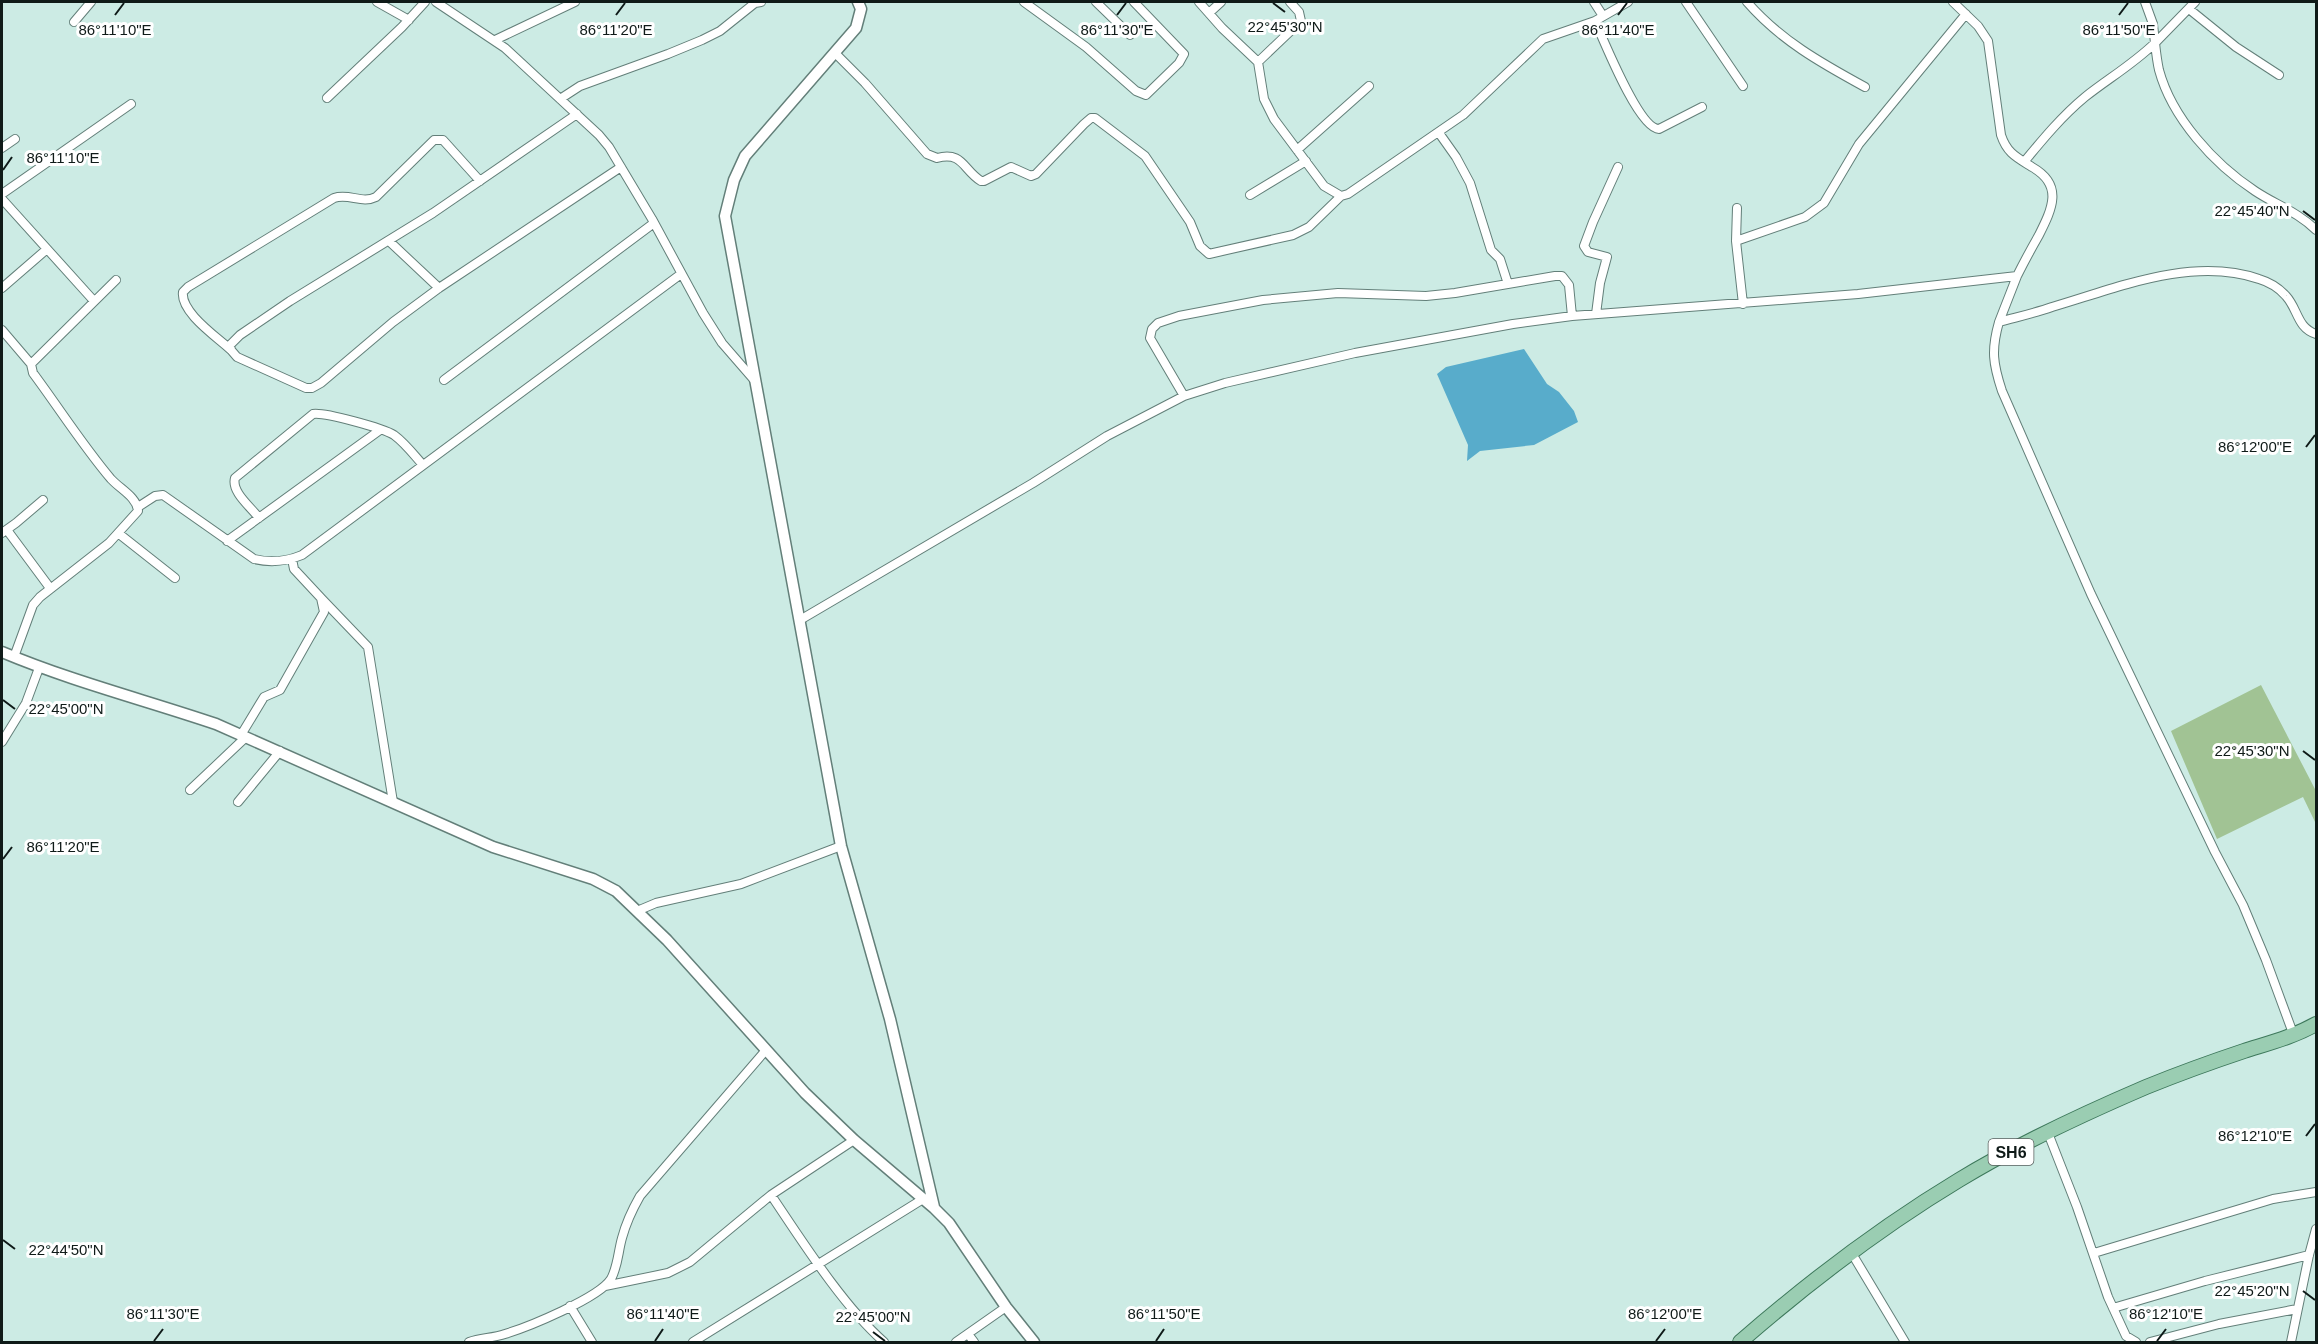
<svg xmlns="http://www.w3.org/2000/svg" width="2318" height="1344" viewBox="0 0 2318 1344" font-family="Arial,sans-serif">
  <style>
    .green { fill: #a1c394 }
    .water { fill: #58accb }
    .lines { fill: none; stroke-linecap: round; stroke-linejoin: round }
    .minor-casing { stroke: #637f79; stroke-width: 10 }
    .tertiary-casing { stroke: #637f79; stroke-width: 13 }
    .primary-casing { stroke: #3d785b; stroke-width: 16 }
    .minor { stroke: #fff; stroke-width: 8 }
    .tertiary { stroke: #fff; stroke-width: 10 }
    .primary { stroke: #9acdb2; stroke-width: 14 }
    .ticks { fill: none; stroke: #0f1a18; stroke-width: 2 }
    .labels { text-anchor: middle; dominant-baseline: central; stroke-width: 6; stroke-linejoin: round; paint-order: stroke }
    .shield { fill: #fff; stroke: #575f5d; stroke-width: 1.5 }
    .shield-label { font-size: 16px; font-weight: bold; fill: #0f1a18 }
    .ticks-label { font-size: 15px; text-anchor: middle; fill: #0f1a18; stroke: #fff; stroke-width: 6; stroke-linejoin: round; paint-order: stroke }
  </style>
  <rect width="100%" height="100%" fill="#ccebe4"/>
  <path class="green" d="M2261 685 2316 791V824L2303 797 2217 839 2171 731Z"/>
  <path class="water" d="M1524 349 1547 384 1559 392 1574 411 1578 422 1534 445 1480 451 1467 461 1468 445 1437 374 1446 367Z"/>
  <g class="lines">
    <g class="minor-casing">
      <path id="minor" d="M377 2 409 20
        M436 2 505 48 599 135 609 147 652 219 703 313 722 343 755 381
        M1024 2 1086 47 1136 91 1146 95 1179 63 1184 54 1134 2
        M1096 2 1130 35
        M1199 2 1222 28 1258 62 1264 99 1274 119 1324 186 1341 196 1348 194 1463 115 1543 39 1595 21 1628 2
        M1594 2 1603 16
        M1686 2 1743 86
        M1747 2C1780 40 1821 63 1865 87
        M2195 2 2155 43C2156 52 2157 61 2159 70 2172 118 2214 164 2255 191 2276 205 2298 212 2316 230
        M2189 9 2236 47 2279 75
        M1209 13 1221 2
        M1595 21C1604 41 1639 129 1659 129L1702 107
        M74 22 91 2
        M495 40 575 2
        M835 53 865 83 927 154 937 158C963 151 963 170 981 181H984L1011 167 1031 176 1036 174 1084 124 1091 118H1095L1145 156 1190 222 1200 246 1209 254 1293 235 1309 227 1341 196
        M1258 62 1301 21 1299 12 1290 2
        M327 98 402 27 425 2
        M560 99 580 86 668 54 702 40 720 31 755 3 761 2
        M577 114 433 213 290 301 240 335 230 345 231 350 237 357 306 388H312L321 383 393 322 439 288 621 167
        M1439 133 1456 157 1470 183 1491 250 1500 259 1508 284
        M2 148 15 139
        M1297 150 1369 86
        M2024 162C2043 139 2062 116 2085 97 2109 78 2132 65 2155 43L2153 24 2145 2
        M2 194 131 104
        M1250 195 1306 161
        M2 199 94 301
        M1737 208 1736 241 1743 304
        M389 241 439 288
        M1736 241 1805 217 1824 203 1859 144 1966 14
        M2017 276 1999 322C2017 317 2035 313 2052 307 2117 288 2192 256 2259 279 2269 282 2279 288 2286 296 2298 309 2297 328 2316 334
        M2 288 47 249
        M1596 314 1600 283 1607 257 1588 252 1584 246 1593 222 1618 167
        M1999 322C1991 350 1993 364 2002 391L2091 594 2215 852 2243 905 2266 960 2294 1036
        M2 330 31 364
        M231 350C217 337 180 312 183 292L188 287 334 198C349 193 362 204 376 197L434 140H443L480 181
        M444 380 654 223
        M1184 396 1150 338 1152 329 1158 323 1179 316 1263 300 1338 293 1426 296 1455 293 1555 276H1562L1569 285 1572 316
        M138 507 155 496 163 495 254 559C271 563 285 562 302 555L681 274
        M259 518C251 507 231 492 235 478L313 414C324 412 383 428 394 435 405 443 414 455 423 465
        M7 530 50 588
        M2 533 16 523 43 500
        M118 533 175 578
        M227 541 380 430
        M321 598 368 647 393 802
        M800 620 1033 483 1107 436 1184 396 1225 383 1355 353 1513 324 1572 316 1858 294 2017 276C2024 262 2031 249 2039 235 2052 209 2064 185 2032 167 2016 157 2007 153 2001 135L1988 41 1978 26 1953 2
        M14 657 33 605 40 597 109 543 138 511C137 497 120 489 111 479 83 446 59 408 33 373L31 364 116 280
        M241 735 264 697 280 690 324 612 321 598 294 569 292 559
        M2 742 26 703 39 668
        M190 790 246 737
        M238 802 280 751
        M637 911 656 903 741 884 841 846
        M2048 1133 2077 1207 2108 1297 2126 1336 2136 1342
        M771 1195C802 1241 843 1306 884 1342
        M1851 1252 1905 1342
        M2094 1253 2273 1199 2316 1192
        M605 1286 668 1273 690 1262 771 1195 854 1140
        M570 1306 592 1342
        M2113 1308 2205 1281 2309 1255
        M968 1334 974 1342
        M469 1342C481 1338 493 1338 505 1334 528 1327 599 1298 611 1279 618 1266 618 1252 622 1238 626 1223 632 1210 640 1196L766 1050
        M693 1342 923 1199
        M956 1342 1006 1307
        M2150 1342 2219 1324 2297 1309
        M2291 1342 2309 1255 2316 1229"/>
    </g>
    <g class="tertiary-casing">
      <path id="tertiary" d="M858 2 861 9 856 28 745 156 734 180 725 216 841 846 890 1019 934 1207
        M2 652C71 681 145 700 216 724L493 847 593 879 616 891 667 940 805 1093 854 1140 934 1208 949 1223 1006 1307 1034 1342"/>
    </g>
    <g class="primary-casing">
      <path id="primary" d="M1740 1342C1809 1282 1881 1227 1959 1180 2018 1144 2083 1114 2146 1087 2178 1074 2211 1062 2244 1051 2269 1043 2293 1037 2316 1024"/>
    </g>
    <use href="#minor" class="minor"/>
    <use href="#tertiary" class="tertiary"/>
    <use href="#primary" class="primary"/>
  </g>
  <path class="ticks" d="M1273 3 1285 12M115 15 124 3M616 15 625 3M1117 15 1126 3M1618 15 1627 3M2119 15 2128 3M3 170 12 157M2303 211 2315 220M2306 447 2315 435M3 700 15 709M2303 751 2315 760M3 859 12 847M2306 1136 2315 1124M3 1240 15 1249M2303 1291 2315 1300M873 1332 885 1341M154 1341 163 1329M655 1341 663 1329M1156 1341 1164 1329M1656 1341 1665 1329M2157 1341 2166 1329"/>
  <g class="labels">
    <rect class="shield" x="1988.5" y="1139" width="45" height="26" rx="4.5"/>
    <g class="shield-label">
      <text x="2011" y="1152">SH6</text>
    </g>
  </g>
  <g class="ticks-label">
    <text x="1285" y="32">22°45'30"N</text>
    <text x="115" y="35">86°11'10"E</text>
    <text x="616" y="35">86°11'20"E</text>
    <text x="1117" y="35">86°11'30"E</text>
    <text x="1618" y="35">86°11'40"E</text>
    <text x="2119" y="35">86°11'50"E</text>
    <text x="63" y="163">86°11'10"E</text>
    <text x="2252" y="216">22°45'40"N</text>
    <text x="2255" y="452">86°12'00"E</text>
    <text x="66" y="714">22°45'00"N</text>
    <text x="2252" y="756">22°45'30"N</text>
    <text x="63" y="852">86°11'20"E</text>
    <text x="2255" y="1141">86°12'10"E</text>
    <text x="66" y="1255">22°44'50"N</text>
    <text x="2252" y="1296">22°45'20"N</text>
    <text x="163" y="1319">86°11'30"E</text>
    <text x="663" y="1319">86°11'40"E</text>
    <text x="1164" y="1319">86°11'50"E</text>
    <text x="1665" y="1319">86°12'00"E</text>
    <text x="2166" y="1319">86°12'10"E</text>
    <text x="873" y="1322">22°45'00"N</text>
  </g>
  <rect width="2318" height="1344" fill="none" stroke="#0f1a18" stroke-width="6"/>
</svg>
